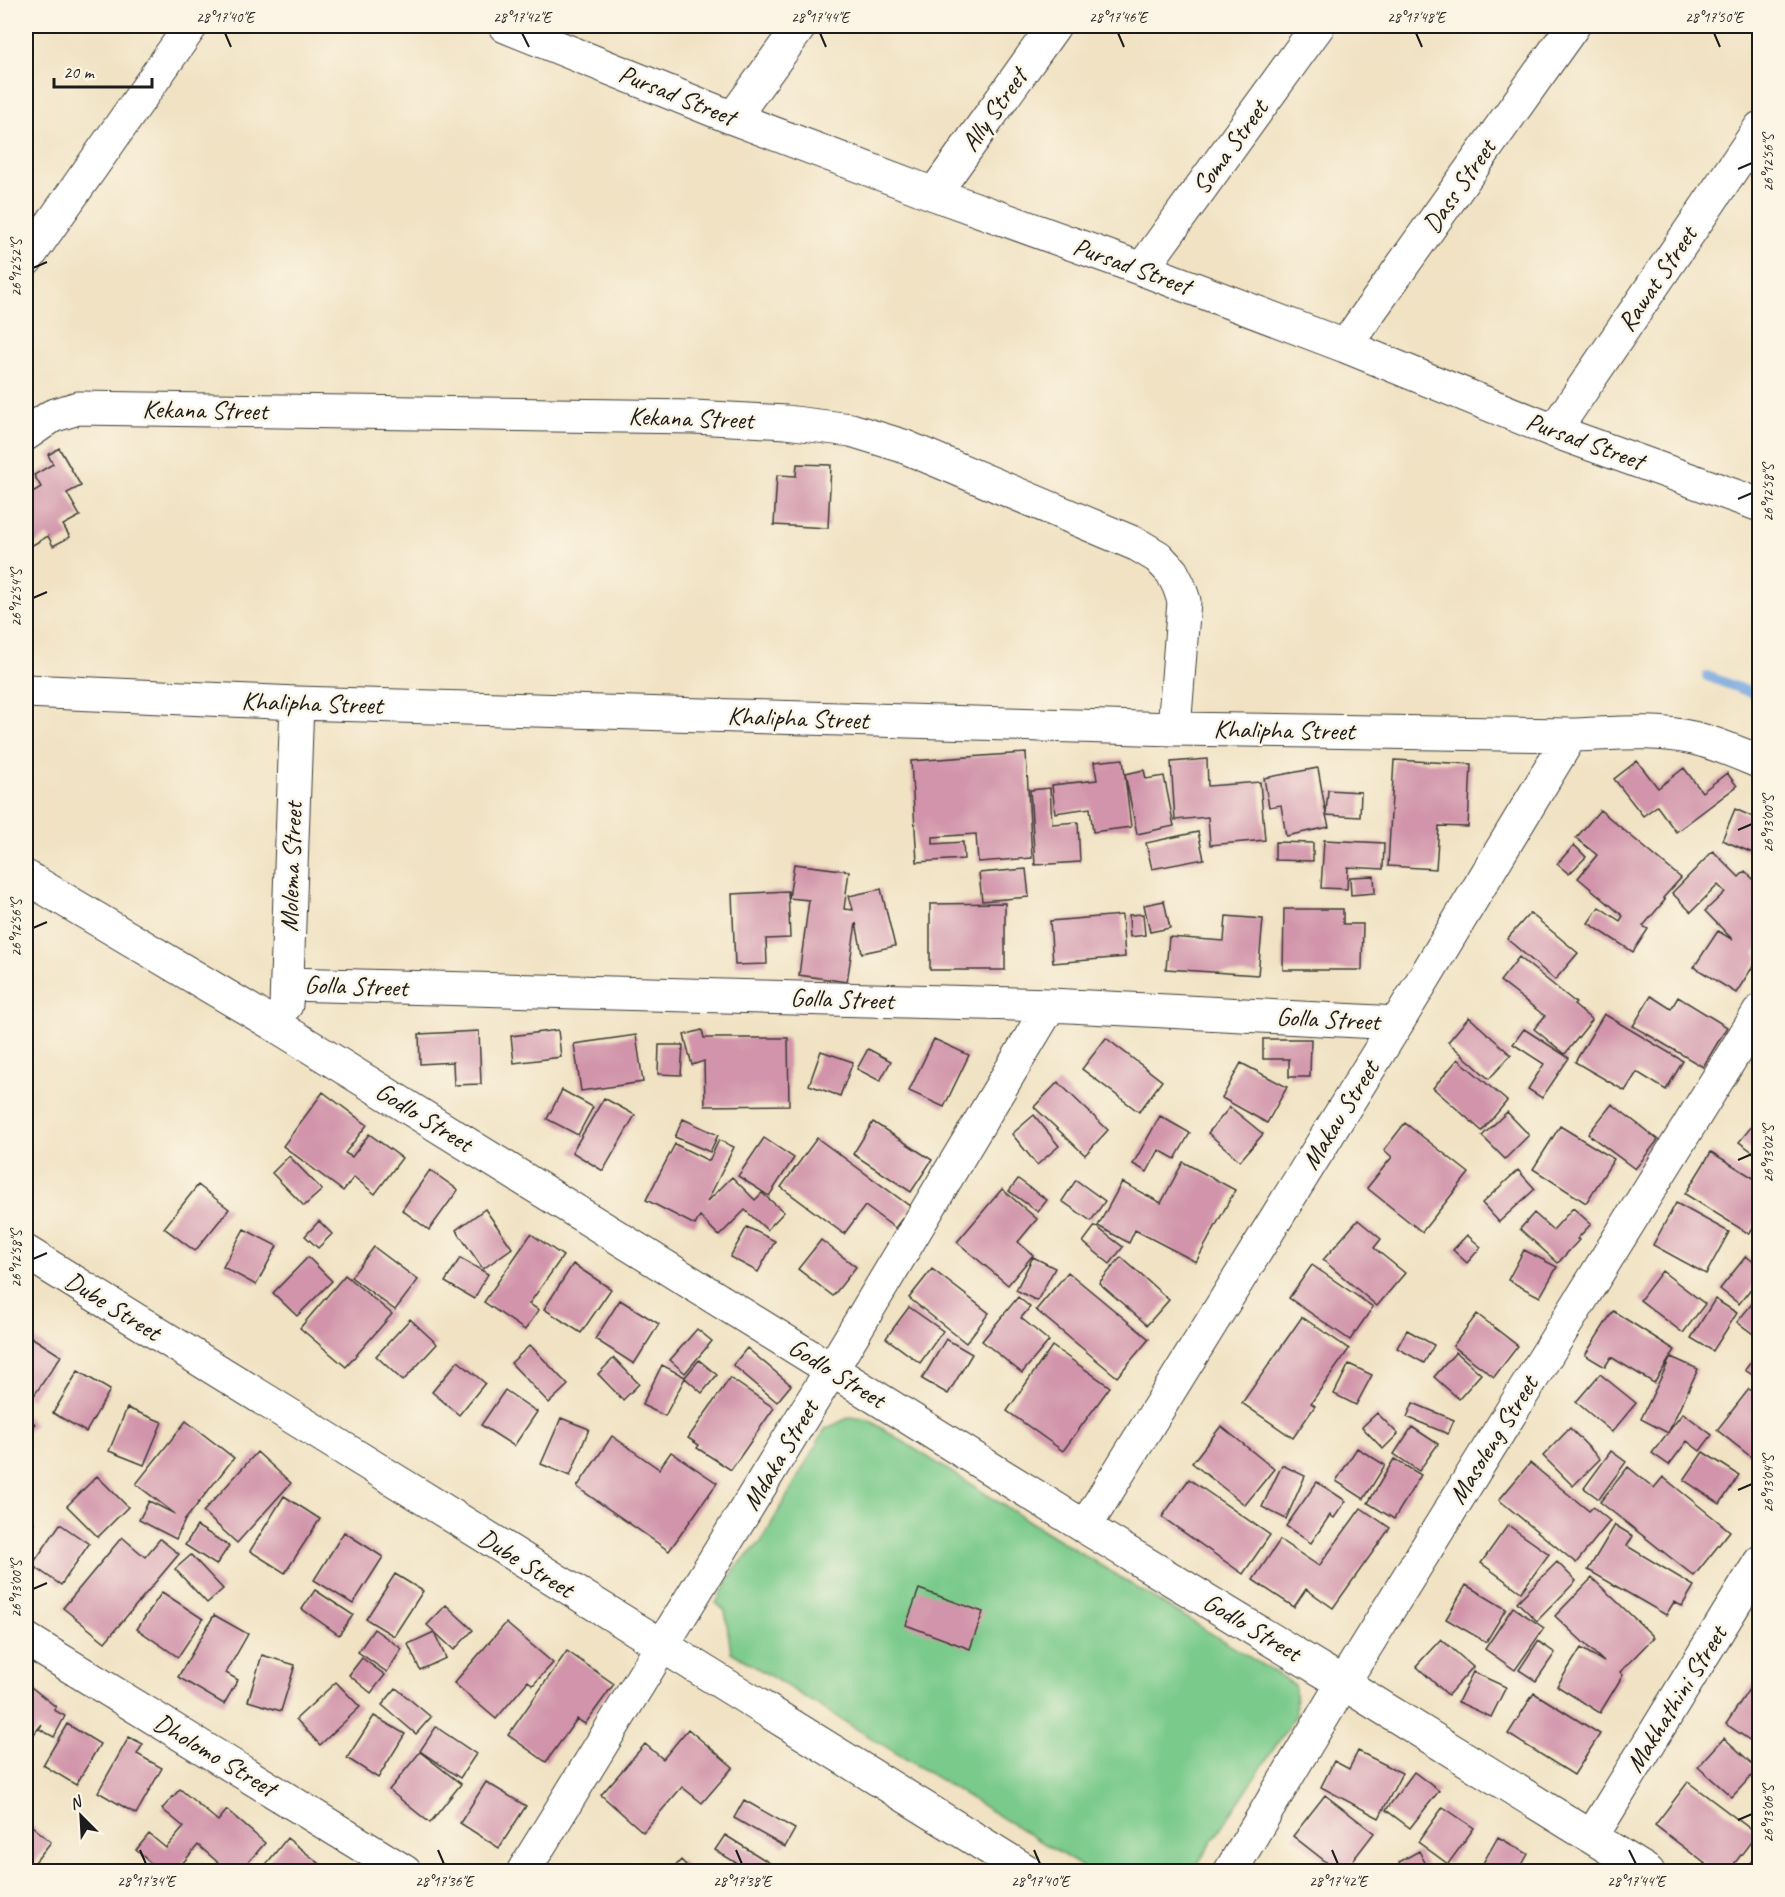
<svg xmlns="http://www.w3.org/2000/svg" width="1785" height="1897" viewBox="0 0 1785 1897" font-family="Caveat,sans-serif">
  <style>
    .green { fill: #7aca8b; stroke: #4b7354; stroke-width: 1.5 }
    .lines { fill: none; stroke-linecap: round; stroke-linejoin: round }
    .stream { stroke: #72a4dd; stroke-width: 10 }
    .building { fill: #d194aa }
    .street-casing { stroke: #3c3a35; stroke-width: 35 }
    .secondary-casing { stroke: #3c3a35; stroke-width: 35 }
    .street { stroke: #fff; stroke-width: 33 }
    .secondary { stroke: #fff; stroke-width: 33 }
    .ticks { fill: none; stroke: #1c1c1c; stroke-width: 2 }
    .labels { text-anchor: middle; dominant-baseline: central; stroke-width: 5; stroke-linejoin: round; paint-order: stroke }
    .street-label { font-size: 26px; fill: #1c1c1c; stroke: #fcf5e5 }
    .neatline { fill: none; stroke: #1c1c1c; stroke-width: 2 }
    .ticks-label { font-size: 15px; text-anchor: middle; fill: #1c1c1c }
  </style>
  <rect width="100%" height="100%" fill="#fcf5e5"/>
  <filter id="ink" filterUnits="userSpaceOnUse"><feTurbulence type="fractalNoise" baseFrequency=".0167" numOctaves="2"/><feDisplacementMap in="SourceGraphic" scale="12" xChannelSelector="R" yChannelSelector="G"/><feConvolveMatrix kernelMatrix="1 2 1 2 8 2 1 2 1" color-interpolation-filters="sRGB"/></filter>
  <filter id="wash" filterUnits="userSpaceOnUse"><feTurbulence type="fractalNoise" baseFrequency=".008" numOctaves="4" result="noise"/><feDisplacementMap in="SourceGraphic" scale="24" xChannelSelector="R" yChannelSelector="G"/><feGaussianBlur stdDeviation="1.35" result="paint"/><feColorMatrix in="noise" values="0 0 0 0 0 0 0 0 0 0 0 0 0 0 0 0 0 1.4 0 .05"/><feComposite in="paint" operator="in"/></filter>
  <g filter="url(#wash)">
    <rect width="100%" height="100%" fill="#f0e2c3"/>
    <path class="green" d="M850 1417 869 1420 1035 1525 1295 1685 1296 1715 1193 1871H1089L731 1652 725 1611 716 1603 736 1567 761 1542 825 1429Z"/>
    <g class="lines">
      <path class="stream" d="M1707 676 1760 696"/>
    </g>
    <g id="blocks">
      <path class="building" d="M59 448 81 486 67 493 80 516 63 525 70 537 53 546 48 536 31 546 26 539V496L41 487 34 475 53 464 48 455Z
        M797 464 831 465 828 528 774 525 777 475 796 476Z
        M1026 753 1032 858 978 862 976 834 933 837V844L963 842 964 859 917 862 911 761Z
        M1123 759 1131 827 1093 832 1090 808 1055 813 1052 785 1097 780 1094 762Z
        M1207 759 1208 786 1260 782 1265 840 1210 845 1208 817 1175 820 1171 762Z
        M1394 760 1471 764 1468 827 1439 826 1436 869 1388 866Z
        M1637 761 1658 788 1684 768 1702 792 1727 773 1737 786 1676 832 1657 806 1643 816 1614 779Z
        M1318 768 1326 814 1328 790 1361 792 1360 817 1326 815 1329 827 1286 836 1281 805 1269 807 1264 778Z
        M1144 770 1146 779 1164 776 1174 826 1137 834 1125 774Z
        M1050 788 1052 824 1078 822 1080 862 1035 865 1030 790Z
        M1735 809 1760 820V856L1722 840Z
        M1600 810 1681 878 1663 898 1665 900 1643 926 1648 929 1633 952 1588 923 1599 907 1620 921 1623 916 1578 878 1597 855 1576 838Z
        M1198 832 1204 859 1152 869 1146 843Z
        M1324 840 1384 843 1383 869 1348 867 1347 889 1321 888Z
        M1275 842 1313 843V861L1275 860Z
        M1574 845 1586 857 1569 874 1557 864Z
        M1713 851 1739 877 1745 871 1760 886V910L1757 912 1760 914V947L1754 953 1759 957 1736 993 1694 967 1718 931 1733 940 1705 911 1725 892 1718 885 1691 912 1672 893Z
        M794 864 849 871 844 909 853 910 849 896 881 889 895 946 862 953 856 923 847 982 799 975 809 900 789 898Z
        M1026 869 1029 897 982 901 979 873Z
        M1374 876 1375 893 1351 895 1350 877Z
        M788 891 790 938 766 939 767 964 735 965 732 894Z
        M1164 901 1170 928 1150 932 1144 905Z
        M1005 903V970H930V904Z
        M1284 909H1343V924H1363L1362 970H1283Z
        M1530 913 1578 953 1555 980 1507 939Z
        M1143 914 1145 935 1130 937 1129 915Z
        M1122 915 1125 957 1053 963 1050 921Z
        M1226 916 1263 919 1258 975 1166 969 1169 937 1224 941Z
        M1519 957 1576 1003 1574 1005 1592 1020 1565 1054 1534 1029 1545 1016 1500 981Z
        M1651 996 1671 1009 1678 997 1727 1027 1703 1067 1633 1026Z
        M1604 1014 1683 1061 1666 1090 1637 1072 1625 1091 1575 1062Z
        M1469 1017 1511 1055 1489 1079 1448 1042Z
        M1524 1029 1569 1058 1542 1098 1528 1089 1544 1064 1513 1044Z
        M558 1030 561 1057 514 1063 511 1036Z
        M702 1030 704 1038H788L789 1105 705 1106 704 1061 692 1065 684 1035Z
        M479 1031 481 1084 454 1085 453 1062 420 1064 419 1034Z
        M636 1035 643 1082 581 1091 574 1044Z
        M1106 1038 1162 1081 1139 1112 1082 1069Z
        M934 1039 969 1055 944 1107 909 1091Z
        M1263 1039H1311L1310 1077H1289V1059H1263Z
        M659 1045H683L681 1075 658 1074Z
        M868 1049 891 1061 880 1081 857 1069Z
        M821 1051 853 1062 840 1096 809 1085Z
        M1458 1059 1507 1101 1482 1131 1433 1088Z
        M1241 1063 1287 1087 1267 1123 1222 1098Z
        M1058 1082 1108 1130 1085 1155 1034 1107Z
        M562 1090 593 1107 578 1135 547 1119Z
        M323 1092 367 1125 345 1153 352 1157 369 1134 402 1158 375 1194 354 1177 343 1191 283 1146Z
        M604 1098 635 1115 603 1171 572 1152Z
        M1612 1104 1658 1140 1635 1169 1588 1134Z
        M1230 1107 1263 1134 1240 1161 1208 1133Z
        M1507 1112 1529 1135 1505 1159 1482 1136Z
        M1034 1115 1059 1146 1037 1165 1012 1134Z
        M1160 1116 1190 1133 1175 1159 1159 1150 1147 1172 1133 1164Z
        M1760 1116V1157L1739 1142Z
        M683 1119 718 1135 710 1152 675 1137Z
        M873 1122 932 1160 911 1192 853 1154Z
        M1405 1123 1469 1173 1422 1232 1367 1188 1392 1157 1384 1150Z
        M1560 1126 1614 1159 1586 1203 1533 1169Z
        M764 1138 794 1158 769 1196 738 1176Z
        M817 1138 911 1207 895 1228 865 1206 844 1234 781 1187Z
        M719 1140 734 1147 707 1202 732 1177 755 1200 762 1193 784 1212 767 1230 745 1210 719 1236 700 1216 695 1225 646 1200 675 1144 709 1161Z
        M1711 1152 1760 1182V1216L1749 1234 1685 1194Z
        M289 1156 322 1190 304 1206 272 1173Z
        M1183 1162 1235 1190 1196 1262 1135 1230 1129 1243 1098 1226 1122 1182 1161 1203Z
        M430 1170 458 1190 429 1230 402 1210Z
        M1518 1170 1535 1189 1499 1222 1482 1203Z
        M1018 1179 1047 1200 1038 1212 1009 1191Z
        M1076 1180 1105 1201 1091 1221 1062 1201Z
        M198 1185 229 1209 195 1251 164 1228Z
        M1002 1189 1037 1219 1018 1242 1033 1255 1008 1285 957 1242Z
        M1676 1203 1729 1232 1706 1274 1653 1245Z
        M1573 1208 1591 1224 1577 1239 1579 1240 1558 1263 1520 1229 1534 1213 1553 1230Z
        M485 1209 512 1248 483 1269 456 1230Z
        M1358 1220 1381 1239 1374 1248 1405 1273 1377 1306 1323 1260Z
        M319 1221 332 1234 318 1248 305 1236Z
        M1095 1226 1123 1247 1110 1264 1083 1242Z
        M747 1227 775 1241 758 1272 730 1257Z
        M244 1229 277 1246 256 1285 223 1267Z
        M531 1234 563 1256 529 1304 539 1310 525 1330 484 1302Z
        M1467 1235 1481 1247 1467 1263 1453 1250Z
        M821 1240 856 1267 833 1296 798 1269Z
        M374 1247 418 1280 395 1310 351 1277Z
        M1524 1250 1557 1267 1540 1297 1508 1280Z
        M1746 1256 1760 1267V1277L1739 1304 1720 1289Z
        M308 1257 332 1281 297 1316 273 1293Z
        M1033 1257 1055 1268 1037 1301 1016 1290Z
        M1121 1257 1169 1300 1147 1325 1099 1283Z
        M460 1258 488 1274 474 1299 445 1282Z
        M573 1264 611 1289 581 1333 544 1309Z
        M1312 1265 1373 1307 1350 1340 1289 1298Z
        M932 1269 989 1313 966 1343 909 1298Z
        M1662 1271 1705 1304 1683 1333 1640 1300Z
        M1068 1272 1149 1339 1117 1377 1036 1310Z
        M345 1275 392 1314 346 1367 300 1328Z
        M1760 1294V1339L1737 1322Z
        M1018 1297 1030 1307 1021 1318 1049 1341 1022 1373 982 1341Z
        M1715 1299 1737 1313 1713 1351 1691 1338Z
        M620 1300 659 1324 634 1364 595 1339Z
        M909 1307 943 1331 920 1363 886 1338Z
        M1613 1311 1675 1350 1654 1383 1611 1357 1605 1367 1585 1355Z
        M1477 1314 1518 1346 1494 1377 1453 1346Z
        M1302 1317 1349 1349 1311 1403 1315 1406 1293 1438 1242 1403Z
        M410 1319 437 1344 403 1381 376 1356Z
        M697 1329 712 1341 685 1373 670 1360Z
        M1407 1330 1434 1345 1424 1363 1397 1348Z
        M28 1335 61 1356 31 1400 26 1396V1339Z
        M946 1339 972 1354 948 1394 922 1379Z
        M530 1345 568 1385 549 1403 511 1363Z
        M1052 1346 1110 1387 1063 1451 1007 1411Z
        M747 1348 791 1385 777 1402 733 1365Z
        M1760 1349V1380L1745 1370Z
        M1456 1352 1481 1374 1459 1399 1434 1377Z
        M1671 1357 1698 1369 1668 1433 1641 1419Z
        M614 1358 639 1384 623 1400 598 1374Z
        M699 1360 717 1375 702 1393 685 1378 665 1416 642 1405 662 1365 685 1377Z
        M458 1361 485 1383 459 1415 432 1392Z
        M1349 1364 1372 1375 1356 1405 1334 1394Z
        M78 1371 110 1390 86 1432 53 1413Z
        M1600 1374 1636 1403 1612 1432 1576 1402Z
        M730 1378 774 1408 731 1470 697 1448 699 1445 688 1438Z
        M1749 1389 1760 1397V1464L1717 1430Z
        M505 1390 537 1412 514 1446 481 1425Z
        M1413 1403 1454 1420 1448 1434 1407 1417Z
        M127 1408 162 1422 144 1465 109 1451Z
        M1377 1413 1398 1434 1383 1449 1362 1427Z
        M1683 1413 1712 1435 1700 1451 1687 1441 1669 1465 1652 1453Z
        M26 1415 35 1424 26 1433Z
        M561 1418 589 1429 570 1476 541 1464Z
        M186 1421 234 1458 185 1520 176 1539 139 1520 149 1501 175 1514 136 1484Z
        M1221 1426 1274 1469 1245 1505 1192 1463Z
        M1412 1427 1438 1444 1419 1471 1394 1454Z
        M1570 1428 1600 1459 1573 1486 1543 1456Z
        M612 1436 659 1469 671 1452 717 1483 669 1551 577 1487Z
        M1357 1448 1385 1465 1364 1499 1336 1481Z
        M1611 1451 1626 1462 1599 1499 1584 1488Z
        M257 1452 291 1483 237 1543 203 1512Z
        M1703 1452 1739 1475 1720 1504 1684 1480Z
        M1394 1459 1421 1475 1394 1519 1368 1503Z
        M1530 1463 1589 1511 1593 1507 1610 1521 1576 1563 1499 1500Z
        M1282 1465 1305 1476 1286 1519 1262 1507Z
        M1628 1467 1654 1488 1663 1477 1730 1531 1694 1576 1600 1502Z
        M97 1476 128 1507 98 1537 67 1506Z
        M1189 1479 1270 1535 1243 1574 1162 1517Z
        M1317 1482 1346 1501 1334 1518 1330 1515 1311 1543 1286 1526Z
        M284 1496 320 1519 285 1573 250 1551Z
        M1361 1508 1390 1528 1333 1608 1306 1589 1294 1607 1253 1580 1280 1540 1319 1566Z
        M26 1513 34 1523 26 1531Z
        M60 1524 89 1544 61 1585 32 1565Z
        M1508 1525 1549 1554 1521 1592 1481 1563Z
        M1615 1525 1633 1536 1627 1546 1694 1586 1682 1606 1674 1602 1666 1615 1588 1570Z
        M197 1526 229 1546 216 1565 185 1545Z
        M344 1532 383 1557 353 1604 314 1580Z
        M122 1537 145 1557 160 1539 179 1554 105 1642 63 1608Z
        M191 1555 223 1589 207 1603 175 1569Z
        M1557 1562 1576 1581 1537 1621 1517 1602Z
        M395 1574 423 1591 394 1636 366 1619Z
        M1592 1578 1654 1637 1620 1672 1623 1675 1600 1713 1557 1686 1581 1648 1604 1662 1555 1616Z
        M1466 1585 1506 1609 1486 1642 1446 1619Z
        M919 1589 983 1612 970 1649 906 1625Z
        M315 1590 353 1615 339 1635 302 1609Z
        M162 1592 203 1619 178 1657 137 1629Z
        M446 1605 473 1630 454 1650 427 1625Z
        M1513 1607 1544 1628 1515 1670 1485 1649Z
        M214 1615 248 1634 226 1673 238 1680 224 1704 178 1677Z
        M506 1623 553 1663 533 1685 528 1681 496 1719 454 1683Z
        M374 1629 402 1649 387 1672 358 1652Z
        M434 1632 446 1658 420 1670 408 1644Z
        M1441 1639 1473 1667 1448 1695 1416 1666Z
        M1538 1641 1555 1653 1536 1681 1519 1670Z
        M567 1651 614 1684 585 1724 577 1719 546 1762 508 1735Z
        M262 1655 295 1665 281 1711 248 1701Z
        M362 1658 385 1675 371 1693 349 1675Z
        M1473 1672 1506 1687 1491 1717 1458 1702Z
        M336 1682 360 1707 320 1745 296 1719Z
        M26 1683 56 1707 54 1710 65 1716 54 1737 39 1729 42 1724 26 1744Z
        M1753 1683 1760 1688V1747L1726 1724Z
        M396 1688 431 1717 416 1734 382 1705Z
        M1534 1693 1600 1734 1574 1775 1508 1734Z
        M374 1716 405 1734 378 1778 347 1758Z
        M67 1724 100 1744 76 1785 43 1765Z
        M436 1727 476 1754 460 1778 420 1751Z
        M688 1729 733 1767 702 1803 682 1787 643 1832 601 1795 645 1744 663 1759Z
        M129 1737 143 1744 137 1754 162 1768 136 1814 98 1792Z
        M1724 1738 1758 1769 1732 1797 1698 1767Z
        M1358 1751 1402 1773 1379 1818 1321 1787 1334 1761 1349 1769Z
        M420 1752 461 1784 430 1823 389 1790Z
        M1414 1772 1439 1791 1410 1828 1386 1810Z
        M486 1782 526 1806 499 1848 460 1823Z
        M1688 1782 1757 1834 1728 1872H1716L1655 1825Z
        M180 1789 218 1821 227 1810 265 1843 240 1872H229L198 1845 175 1872H161L136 1850 149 1834 166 1848 184 1827 162 1809Z
        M1325 1795 1374 1833 1344 1872H1339L1293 1836Z
        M744 1800 795 1829 785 1847 734 1818Z
        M1443 1807 1474 1828 1448 1864 1418 1842Z
        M26 1821 51 1842 27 1872H26Z
        M725 1835 773 1865 769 1872H751L715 1850Z
        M1498 1837 1528 1854 1518 1872H1478Z
        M287 1838 320 1864 314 1872H260Z
        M1760 1850V1872H1745Z
        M1419 1851 1430 1872H1404L1399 1862Z
        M681 1860 693 1872H670Z
        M203 1864 212 1872H197Z
        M1449 1865 1453 1872H1437Z"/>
    </g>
  </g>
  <g filter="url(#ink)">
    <use href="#blocks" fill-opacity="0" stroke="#3c3a35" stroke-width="1.5"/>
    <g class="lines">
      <g class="street-casing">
        <path id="street" d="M505 26 733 118 934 194 1142 269 1345 346 1554 431 1760 505
          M733 118 800 26
          M934 194 1054 26
          M1142 269 1318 26
          M1345 346 1573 26
          M1554 431 1760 128
          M26 434 52 416 78 408 694 417 786 422 851 430 903 446 1138 545 1158 557 1172 572 1179 586 1184 601 1174 729
          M26 691 297 703 1174 729 1571 735
          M26 877 285 1031 1085 1527 1343 1683 1648 1872
          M287 984 1050 1005 1397 1023
          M286 1005 297 703
          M1085 1527 1397 1023 1571 735C1611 734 1654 729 1693 738 1716 743 1738 753 1760 762
          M26 1639 405 1872
          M1592 1836 1760 1562
          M523 1872 832 1369 1050 1005
          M1230 1872 1343 1683 1760 1011"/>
      </g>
      <g class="secondary-casing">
        <path id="secondary" d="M26 260 191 26
          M26 1252 1028 1872"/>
      </g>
      <use href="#street" class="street"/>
      <use href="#secondary" class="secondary"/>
    </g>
  </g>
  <path class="ticks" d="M225 33 231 47M522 33 529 47M820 33 826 47M1118 33 1124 47M1416 33 1422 47M1714 33 1720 47M1738 169 1752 163M33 268 47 262M1738 499 1752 493M33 598 47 592M1738 830 1752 824M33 928 47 922M1738 1160 1752 1154M33 1259 47 1253M1738 1490 1752 1484M33 1589 47 1583M1738 1820 1752 1814M140 1850 146 1864M438 1850 444 1864M736 1850 742 1864M1034 1850 1040 1864M1332 1850 1338 1864M1629 1850 1636 1864"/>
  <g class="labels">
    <g class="street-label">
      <text transform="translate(677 95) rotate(22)">Pursad Street</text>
      <text transform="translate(994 110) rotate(-55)">Ally Street</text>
      <text transform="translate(1230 147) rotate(-54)">Soma Street</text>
      <text transform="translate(1459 186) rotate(-55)">Dass Street</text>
      <text transform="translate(1132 266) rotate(20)">Pursad Street</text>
      <text transform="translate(1657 279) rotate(-56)">Rawat Street</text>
      <text transform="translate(205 410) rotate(1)">Kekana Street</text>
      <text transform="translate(691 418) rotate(2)">Kekana Street</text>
      <text transform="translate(1585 441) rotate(20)">Pursad Street</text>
      <text transform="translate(312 703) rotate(2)">Khalipha Street</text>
      <text transform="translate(798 718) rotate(2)">Khalipha Street</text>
      <text transform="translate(1284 730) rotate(1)">Khalipha Street</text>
      <text transform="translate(291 867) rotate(-88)">Molema Street</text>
      <text transform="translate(356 986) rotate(2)">Golla Street</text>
      <text transform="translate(842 999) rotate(2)">Golla Street</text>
      <text transform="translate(1328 1019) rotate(3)">Golla Street</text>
      <text transform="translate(1340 1115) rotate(-58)">Makau Street</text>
      <text transform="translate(424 1117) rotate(32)">Godlo Street</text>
      <text transform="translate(113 1306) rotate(32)">Dube Street</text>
      <text transform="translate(837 1373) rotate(32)">Godlo Street</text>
      <text transform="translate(1493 1440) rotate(-58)">Masoleng Street</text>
      <text transform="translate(780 1455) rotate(-59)">Mdaka Street</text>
      <text transform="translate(526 1563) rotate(32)">Dube Street</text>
      <text transform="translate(1252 1627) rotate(31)">Godlo Street</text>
      <text transform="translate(1676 1699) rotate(-58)">Makhathini Street</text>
      <text transform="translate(215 1755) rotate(31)">Dholomo Street</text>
    </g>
  </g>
  <rect width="1785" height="1897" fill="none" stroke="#fcf5e5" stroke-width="66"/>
  <g transform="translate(81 1816) rotate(336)" stroke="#fcf5e5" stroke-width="4.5" paint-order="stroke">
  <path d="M0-4.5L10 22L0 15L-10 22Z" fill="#1c1c1c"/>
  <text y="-9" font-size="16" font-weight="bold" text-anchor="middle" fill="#1c1c1c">N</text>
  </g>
  <path d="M54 78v9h98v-9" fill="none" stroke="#1c1c1c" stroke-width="3"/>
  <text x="63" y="78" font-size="18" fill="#1c1c1c" stroke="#fcf5e5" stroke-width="4.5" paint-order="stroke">20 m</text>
  <rect x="33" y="33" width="1719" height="1831" class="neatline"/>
  <g class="ticks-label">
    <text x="225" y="22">28°17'40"E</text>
    <text x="522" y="22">28°17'42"E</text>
    <text x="820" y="22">28°17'44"E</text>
    <text x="1118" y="22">28°17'46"E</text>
    <text x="1416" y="22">28°17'48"E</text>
    <text x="1714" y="22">28°17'50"E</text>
    <text transform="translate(1768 163) rotate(-90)" y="5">26°12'56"S</text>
    <text transform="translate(16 268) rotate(-90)" y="5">26°12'52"S</text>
    <text transform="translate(1768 493) rotate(-90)" y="5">26°12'58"S</text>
    <text transform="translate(16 598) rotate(-90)" y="5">26°12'54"S</text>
    <text transform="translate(1768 824) rotate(-90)" y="5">26°13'00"S</text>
    <text transform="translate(16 928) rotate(-90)" y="5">26°12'56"S</text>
    <text transform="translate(1768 1154) rotate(-90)" y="5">26°13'02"S</text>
    <text transform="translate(16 1259) rotate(-90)" y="5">26°12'58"S</text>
    <text transform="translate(1768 1484) rotate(-90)" y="5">26°13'04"S</text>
    <text transform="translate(16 1589) rotate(-90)" y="5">26°13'00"S</text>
    <text transform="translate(1768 1814) rotate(-90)" y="5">26°13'06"S</text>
    <text x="146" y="1886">28°17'34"E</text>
    <text x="444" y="1886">28°17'36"E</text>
    <text x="742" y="1886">28°17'38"E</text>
    <text x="1040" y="1886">28°17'40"E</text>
    <text x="1338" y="1886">28°17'42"E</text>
    <text x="1636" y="1886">28°17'44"E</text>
  </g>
</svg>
